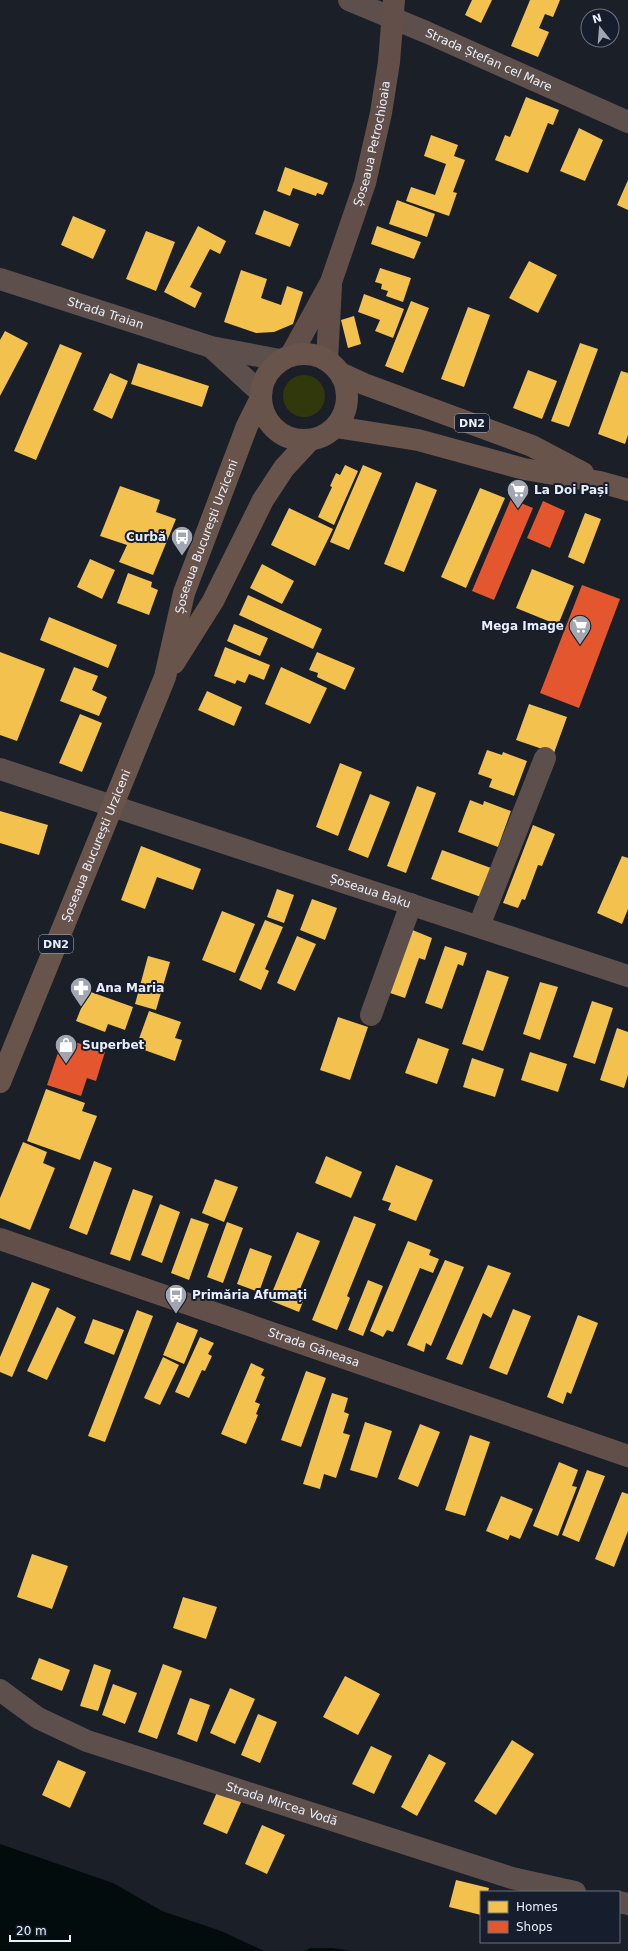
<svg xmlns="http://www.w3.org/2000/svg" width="628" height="1951" viewBox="0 0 628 1951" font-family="'DejaVu Sans',sans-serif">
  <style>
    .green { fill: #31390c }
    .water { fill: #020c0d }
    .homes { fill: #f2c14e }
    .shops { fill: #e4572e }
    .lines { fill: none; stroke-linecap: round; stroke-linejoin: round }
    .minor { stroke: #5d4f4b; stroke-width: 22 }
    .secondary { stroke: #624f49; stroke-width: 22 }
    .trunk { stroke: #69544c; stroke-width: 22 }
    .labels { text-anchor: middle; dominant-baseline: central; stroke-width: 4; stroke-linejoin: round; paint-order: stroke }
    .shield { fill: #161e2d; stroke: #aab0bc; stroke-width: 1 }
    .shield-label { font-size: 11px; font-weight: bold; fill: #e9effa }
    .street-label { font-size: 12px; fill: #e9effa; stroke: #161e2d }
    .poi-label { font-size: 12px; font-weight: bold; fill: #e9effa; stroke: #161e2d; text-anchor: start }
  </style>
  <rect width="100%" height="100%" fill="#1b1f28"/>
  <path class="green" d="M283 396a21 21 0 1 1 42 0a21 21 0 1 1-42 0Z"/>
  <path class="water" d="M0 1844 113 1883 162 1911 221 1931 264 1951H0Z
    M310 1948H333L350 1951H305Z"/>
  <path class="homes" d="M472 0H492L481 23 465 15Z
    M530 0H560L553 17 545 14 539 28 549 32 538 57 511 46Z
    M526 97 559 110 553 125 548 123 528 173 495 160 505 135 510 137Z
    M579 128 603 140 585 181 560 171Z
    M431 135 458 145 454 156 465 160 453 192 457 193 449 216 406 201 411 187 435 195 446 164 424 156Z
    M285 167 328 183 323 195 317 193 316 196 293 188 290 196 277 191Z
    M628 180V210L617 205Z
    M397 200 435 214 427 237 389 224Z
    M264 210 299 224 290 247 255 234Z
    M73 216 106 230 93 259 61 245Z
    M198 226 226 241 220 254 210 249 190 287 202 293 195 308 164 292Z
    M377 226 421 242 414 259 371 244Z
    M146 231 175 242 156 291 126 279Z
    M529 261 557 275 538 313 509 298Z
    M380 268 411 278 403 302 386 296 388 291 381 289 382 284 375 282Z
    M241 270 267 279 261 298 281 305 287 286 303 292 293 324 274 332 256 333 224 322Z
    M364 294 404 309 393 338 375 331 380 320 358 312Z
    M411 301 429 308 403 373 385 366Z
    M468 307 490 315 464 387 441 379Z
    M354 316 361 344 348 348 341 320Z
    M5 331 28 343 0 396V340Z
    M580 343 598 349 569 427 551 421Z
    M60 344 82 353 36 460 14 451Z
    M138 363 209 386 202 407 131 384Z
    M528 370 557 381 542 419 513 408Z
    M621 371 628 373V435L625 444 598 434Z
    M110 373 128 381 112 419 93 410Z
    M345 465 358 471 334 525 318 517 332 487 330 486 336 473 340 475Z
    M363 465 382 473 349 550 330 542Z
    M416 482 437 490 404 572 384 564Z
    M120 486 160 500 156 512 176 519 153 575 119 562 127 545 100 536Z
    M480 488 505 498 466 588 441 577Z
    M289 508 333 529 315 566 271 545Z
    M585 513 601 519 584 564 568 557Z
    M90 559 115 570 102 599 77 587Z
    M262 564 294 581 282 604 250 588Z
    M532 569 574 586 558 625 516 608Z
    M128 573 152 582 151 587 158 590 149 615 117 603Z
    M248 595 322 629 313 649 239 615Z
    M49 617 117 645 108 668 40 640Z
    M234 624 268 638 260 656 227 641Z
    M225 647 270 665 264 680 249 674 245 683 237 680 235 684 214 676Z
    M0 652 45 669 17 741 0 735Z
    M317 652 355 668 345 690 317 677 318 673 309 670Z
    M74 667 98 676 92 690 107 697 99 716 60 701Z
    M281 667 327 688 310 724 265 704Z
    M207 691 242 707 234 726 198 710Z
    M529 704 567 717 554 753 516 740Z
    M80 714 102 723 82 772 59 763Z
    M487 750 502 755 503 752 527 761 514 796 489 787 492 779 478 774Z
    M340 763 362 772 338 836 316 827Z
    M417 786 436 793 406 873 387 866Z
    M370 794 390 802 368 858 348 850Z
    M470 800 483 805 484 801 511 811 498 847 458 832Z
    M0 811 48 825 39 855 0 843Z
    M533 825 555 834 542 866 538 865 525 900 522 899 518 908 503 903Z
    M141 846 201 869 193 890 157 877 145 909 121 900Z
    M442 850 491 868 481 897 431 879Z
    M622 856 628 858V909L622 924 597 913Z
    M277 889 294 895 284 923 267 917Z
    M312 899 337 908 325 940 300 930Z
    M222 911 255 924 235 973 202 960Z
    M265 920 283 927 265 969 269 971 261 990 239 980Z
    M410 929 432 938 425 960 419 958 405 998 387 992Z
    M297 936 316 944 295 991 277 983Z
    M445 946 467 953 463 966 458 964 442 1009 425 1003Z
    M148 956 170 962 156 1010 135 1004Z
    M487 970 509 977 483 1051 462 1044Z
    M540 982 558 987 540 1040 523 1034Z
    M88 991 133 1007 125 1030 108 1024 105 1032 76 1021Z
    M592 1001 613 1008 595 1064 573 1057Z
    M149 1011 181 1022 175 1038 182 1040 175 1061 136 1047Z
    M338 1017 368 1027 350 1080 320 1070Z
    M617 1028 628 1032V1075L624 1088 600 1080Z
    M418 1038 449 1049 437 1084 405 1073Z
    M530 1052 567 1064 558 1092 521 1080Z
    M472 1058 504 1069 495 1097 463 1087Z
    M46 1089 85 1103 82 1111 97 1116 80 1160 27 1141Z
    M23 1142 47 1152 43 1163 55 1168 30 1230 0 1218V1198Z
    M326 1156 362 1172 351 1198 315 1183Z
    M94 1161 112 1168 87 1235 69 1228Z
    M396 1165 433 1180 416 1221 388 1210 391 1203 382 1200Z
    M215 1179 238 1187 224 1222 202 1213Z
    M133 1189 153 1196 130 1261 110 1254Z
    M160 1204 180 1212 162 1263 141 1255Z
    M354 1216 376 1224 347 1296 350 1298 337 1330 312 1320Z
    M191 1218 209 1224 189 1280 171 1273Z
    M227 1222 243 1228 223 1283 207 1277Z
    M297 1232 320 1241 300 1289 307 1291 299 1312 269 1300Z
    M408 1241 431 1250 429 1255 439 1259 433 1273 420 1268 393 1332 387 1330 383 1337 370 1331Z
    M250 1248 272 1256 259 1292 237 1284Z
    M445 1260 464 1267 431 1346 426 1343 424 1352 407 1345Z
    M488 1265 511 1273 491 1318 483 1313 462 1365 446 1359Z
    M368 1280 383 1286 363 1336 348 1330Z
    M32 1282 50 1289 12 1377 0 1372V1357Z
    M57 1307 76 1317 47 1380 27 1371Z
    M513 1309 531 1316 507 1375 489 1368Z
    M137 1310 153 1316 105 1442 88 1436Z
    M578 1315 598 1323 571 1394 567 1392 563 1404 547 1397Z
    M93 1319 124 1330 114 1355 84 1343Z
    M177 1322 198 1330 184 1364 163 1355Z
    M200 1337 214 1343 208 1354 212 1356 205 1371 202 1370 189 1398 175 1392Z
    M163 1357 179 1365 160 1405 144 1398Z
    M251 1363 264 1369 261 1375 265 1377 255 1402 260 1404 256 1414 258 1415 246 1444 221 1434Z
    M306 1371 326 1378 301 1447 281 1440Z
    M332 1393 348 1398 344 1412 349 1414 343 1433 350 1435 336 1478 324 1474 320 1489 303 1484Z
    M365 1422 392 1431 377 1478 350 1470Z
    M420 1424 440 1432 418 1487 398 1479Z
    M470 1435 490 1442 465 1516 445 1510Z
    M559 1462 578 1470 572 1486 577 1487 558 1536 533 1526Z
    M587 1470 605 1476 579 1542 562 1535Z
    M622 1492 628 1494V1531L614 1567 595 1559Z
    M501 1496 533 1509 520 1539 510 1535 508 1540 486 1531Z
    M32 1554 68 1566 52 1609 17 1597Z
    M183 1597 217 1607 206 1639 173 1628Z
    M39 1658 70 1670 62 1691 31 1679Z
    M94 1664 111 1670 98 1711 80 1706Z
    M163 1664 182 1671 157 1739 138 1732Z
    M345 1676 380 1694 358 1735 323 1717Z
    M113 1684 137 1693 125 1724 102 1715Z
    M230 1688 255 1699 235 1744 210 1733Z
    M190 1698 210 1705 197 1742 177 1734Z
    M258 1714 277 1722 260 1763 241 1755Z
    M512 1740 534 1754 496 1815 474 1801Z
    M371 1746 392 1756 374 1794 352 1784Z
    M429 1754 446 1763 417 1816 401 1807Z
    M58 1760 86 1772 70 1808 42 1795Z
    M218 1790 242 1800 227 1834 203 1824Z
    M262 1825 285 1835 267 1874 245 1864Z
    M456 1880 489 1888 488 1892H481V1915L449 1907Z"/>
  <path class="shops" d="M511 499 533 508 494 600 472 591Z
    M543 501 565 511 550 548 527 538Z
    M582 585 620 599 579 708 540 693Z
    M63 1038 105 1052 96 1081 87 1078 81 1096 47 1085Z"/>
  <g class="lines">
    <g class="minor">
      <path id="s1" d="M349 0 426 32 628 122"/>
      <path id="s2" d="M0 279 211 347 280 360"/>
      <path d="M212 348 260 392"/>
      <path id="s3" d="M0 769 628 976"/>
      <path d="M479 926 545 758"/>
      <path d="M371 1015 411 904"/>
      <path id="s4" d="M0 1690 38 1718 87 1741 512 1878 575 1892"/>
      <path d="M619 1902 628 1904"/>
    </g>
    <g class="secondary">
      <path id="s5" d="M291 355 331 282 365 183 381 113 389 62 394 0"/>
      <path d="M327 360 331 287"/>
      <path id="s6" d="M0 1239 628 1456"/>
    </g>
    <g class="trunk">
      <circle cx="304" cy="397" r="43"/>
      <path d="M340 373 364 384 532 446 583 473"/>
      <path d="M336 427 418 440 524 469 600 482 628 490"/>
      <path d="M174 663 213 601 263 500 284 468 310 440"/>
      <path id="s7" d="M0 1082 165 677 184 593 247 426 260 400"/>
    </g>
  </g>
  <defs>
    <g id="supermarket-pin" transform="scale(1.15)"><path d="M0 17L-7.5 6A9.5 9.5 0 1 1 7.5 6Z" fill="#a1a6b0" stroke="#161e2d"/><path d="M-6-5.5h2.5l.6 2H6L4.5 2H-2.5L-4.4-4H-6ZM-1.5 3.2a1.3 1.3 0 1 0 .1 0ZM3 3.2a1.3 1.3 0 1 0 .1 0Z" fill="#fff"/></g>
    <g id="bus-pin" transform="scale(1.15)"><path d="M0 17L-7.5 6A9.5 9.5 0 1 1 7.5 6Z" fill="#a1a6b0" stroke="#161e2d"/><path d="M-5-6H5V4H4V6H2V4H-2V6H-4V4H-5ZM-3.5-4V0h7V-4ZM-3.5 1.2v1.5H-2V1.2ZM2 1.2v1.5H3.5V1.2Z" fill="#fff"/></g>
    <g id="pharmacy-pin" transform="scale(1.15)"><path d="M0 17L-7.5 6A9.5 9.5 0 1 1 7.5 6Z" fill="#a1a6b0" stroke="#161e2d"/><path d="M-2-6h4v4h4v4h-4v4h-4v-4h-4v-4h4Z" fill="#fff"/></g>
    <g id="shop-pin" transform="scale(1.15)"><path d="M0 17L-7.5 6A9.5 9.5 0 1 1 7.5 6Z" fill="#a1a6b0" stroke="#161e2d"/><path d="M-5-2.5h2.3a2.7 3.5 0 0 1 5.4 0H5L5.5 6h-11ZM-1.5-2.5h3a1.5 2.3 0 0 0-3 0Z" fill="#fff"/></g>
  </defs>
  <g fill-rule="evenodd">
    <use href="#supermarket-pin" x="518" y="490"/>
    <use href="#bus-pin" x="182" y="537"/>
    <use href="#supermarket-pin" x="580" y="626"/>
    <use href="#pharmacy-pin" x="81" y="988"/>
    <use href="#shop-pin" x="66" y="1045"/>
    <use href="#bus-pin" x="176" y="1295"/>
  </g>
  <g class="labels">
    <g class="shield">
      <rect x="455" y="414" width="34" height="18" rx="3"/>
      <rect x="39" y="935" width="34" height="18" rx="3"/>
    </g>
    <g class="shield-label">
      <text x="472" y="423">DN2</text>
      <text x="56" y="944">DN2</text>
    </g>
    <g class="street-label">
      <text stroke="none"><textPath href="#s1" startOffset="152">Strada Ștefan cel Mare</textPath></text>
      <text stroke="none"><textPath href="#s5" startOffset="228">Șoseaua Petrochioaia</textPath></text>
      <text stroke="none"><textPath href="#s2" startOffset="111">Strada Traian</textPath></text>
      <text stroke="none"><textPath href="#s7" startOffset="584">Șoseaua București Urziceni</textPath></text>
      <text stroke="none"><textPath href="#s7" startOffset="255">Șoseaua București Urziceni</textPath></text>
      <text stroke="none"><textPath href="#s3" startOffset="390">Șoseaua Baku</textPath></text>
      <text stroke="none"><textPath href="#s6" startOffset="332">Strada Găneasa</textPath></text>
      <text stroke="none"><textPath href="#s4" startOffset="306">Strada Mircea Vodă</textPath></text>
    </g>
    <g class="poi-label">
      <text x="534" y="490">La Doi Pași</text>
      <text x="166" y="537" text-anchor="end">Curbă</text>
      <text x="564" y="626" text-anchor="end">Mega Image</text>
      <text x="96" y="988">Ana Maria</text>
      <text x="82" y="1045">Superbet</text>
      <text x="192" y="1295">Primăria Afumați</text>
    </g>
  </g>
  <rect x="480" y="1891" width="140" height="52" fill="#161e2d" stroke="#6a727f"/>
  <rect x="488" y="1901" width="20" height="12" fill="#f2c14e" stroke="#6a727f"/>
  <text x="516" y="1911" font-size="12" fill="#e9effa">Homes</text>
  <rect x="488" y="1921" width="20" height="12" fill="#e4572e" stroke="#6a727f"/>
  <text x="516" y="1931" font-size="12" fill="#e9effa">Shops</text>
  <g transform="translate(600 28) rotate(343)"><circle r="19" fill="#161e2d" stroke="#6a727f"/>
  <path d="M0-3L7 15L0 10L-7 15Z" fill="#a1a6b0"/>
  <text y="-6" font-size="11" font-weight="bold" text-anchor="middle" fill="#e9effa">N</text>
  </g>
  <path d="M10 1935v6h60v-6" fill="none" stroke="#e9effa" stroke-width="2"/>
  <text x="16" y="1935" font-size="12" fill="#e9effa" stroke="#161e2d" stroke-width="3" paint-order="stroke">20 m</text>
</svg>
